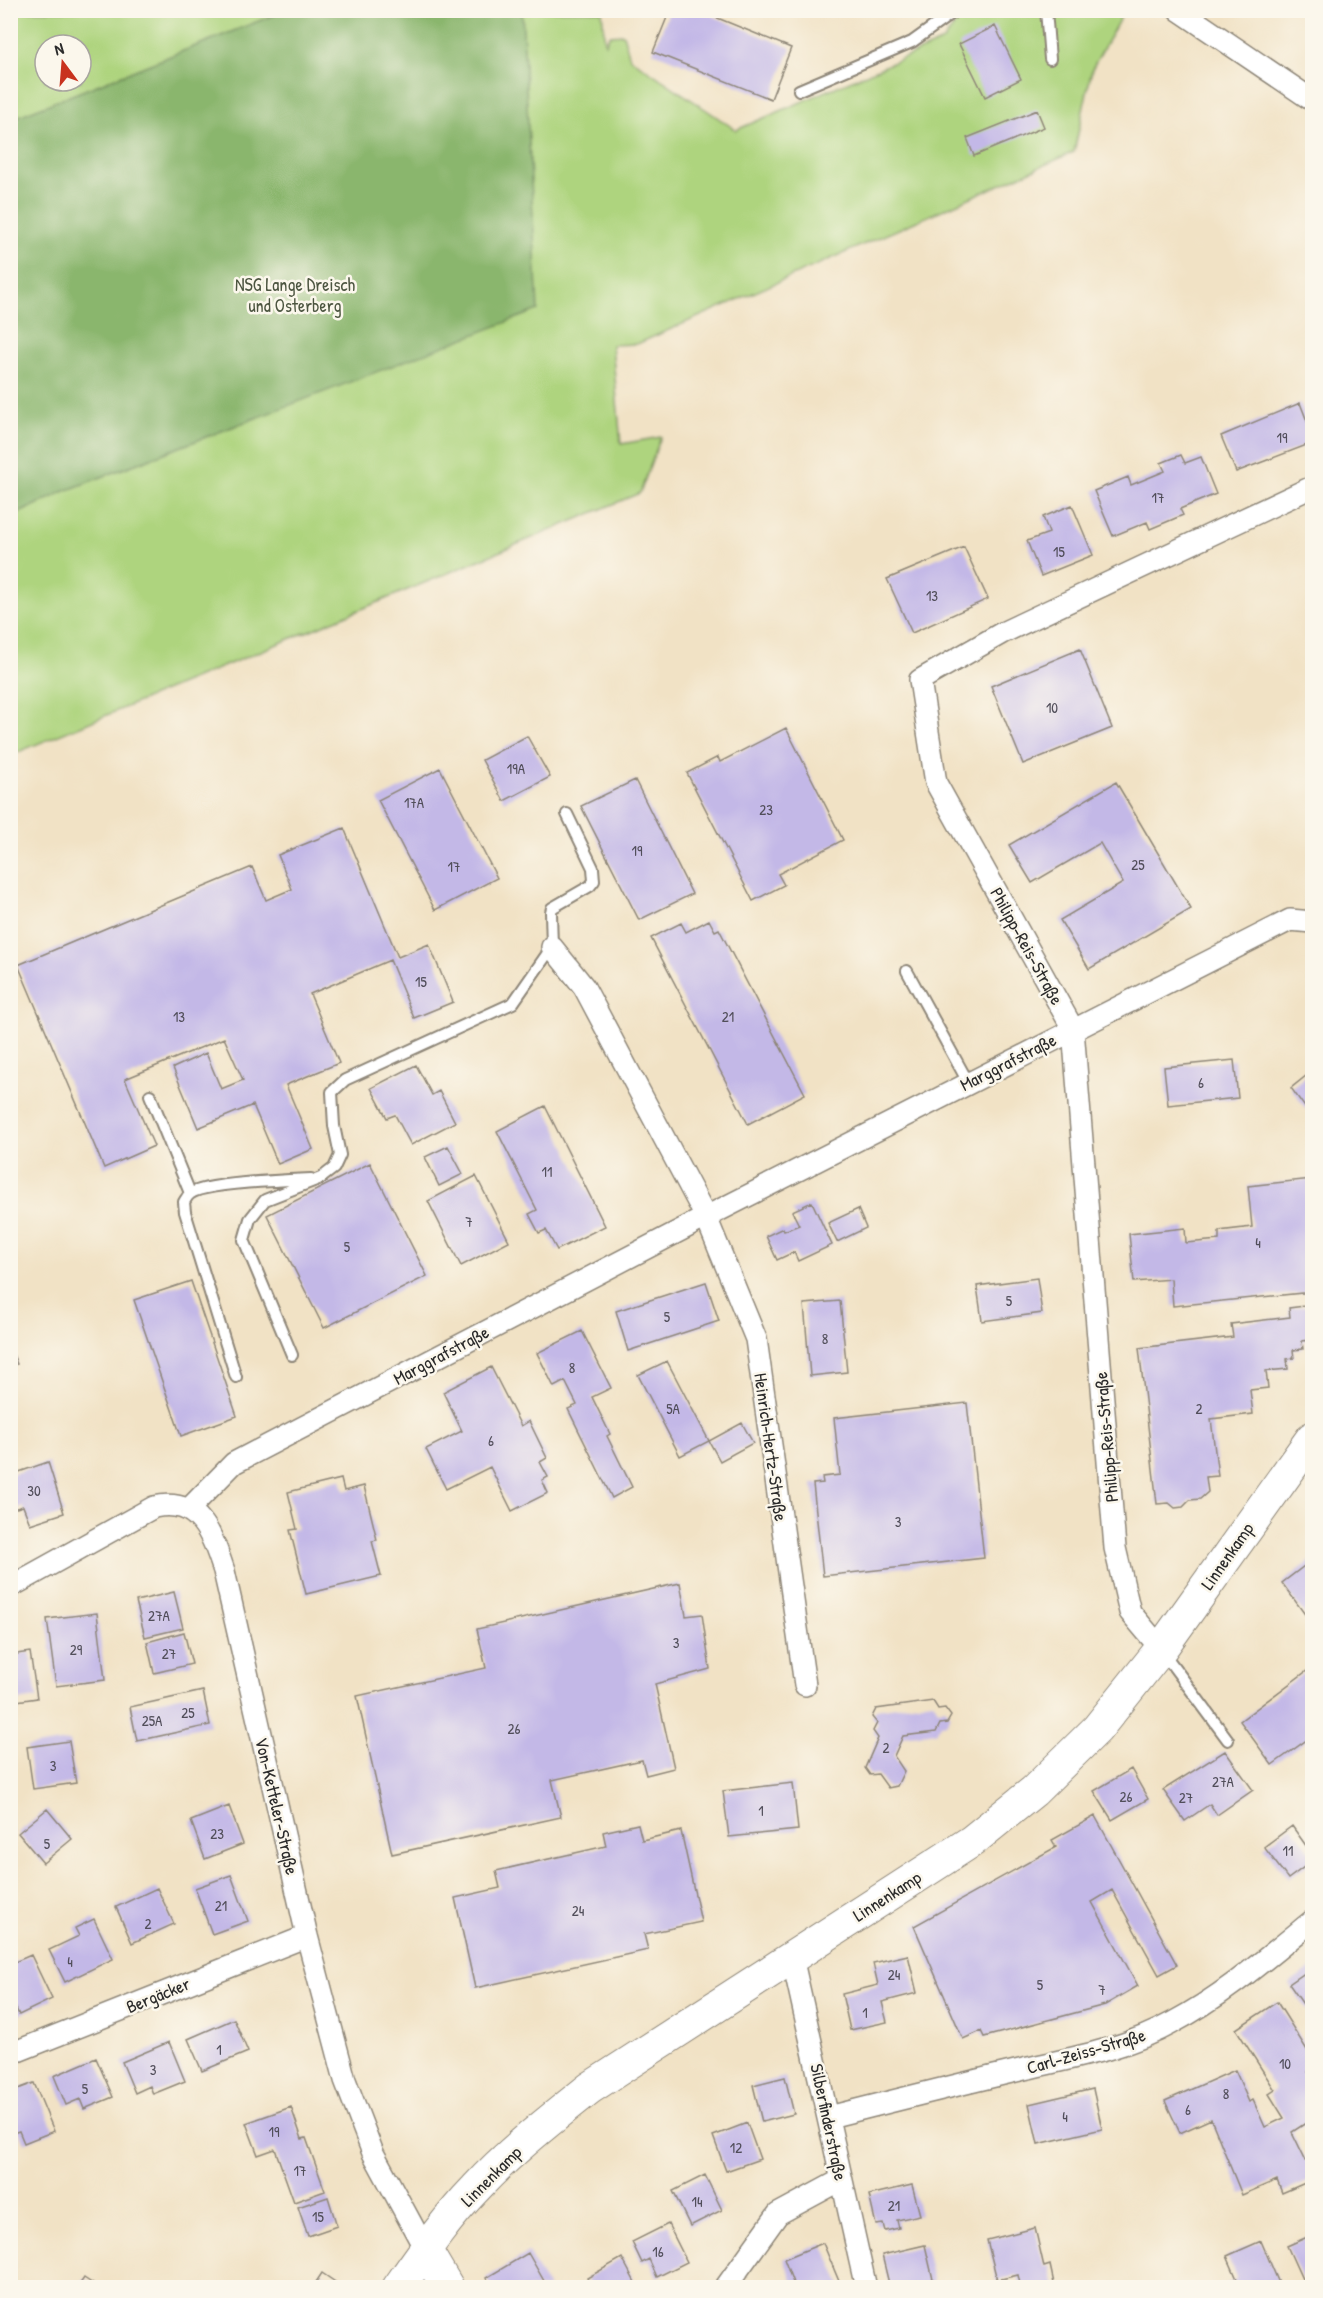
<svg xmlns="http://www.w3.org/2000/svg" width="1323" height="2298" viewBox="0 0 1323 2298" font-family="'Patrick Hand',sans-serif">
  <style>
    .green { fill: #aed47e; stroke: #6c8054; stroke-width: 1.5; fill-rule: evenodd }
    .forest { fill: #8ab66d; stroke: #5a704c; stroke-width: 1.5 }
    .building { fill: #c3b8e7 }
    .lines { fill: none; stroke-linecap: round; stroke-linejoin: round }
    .lane-casing { stroke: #8e8678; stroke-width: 14 }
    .street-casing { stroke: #8e8678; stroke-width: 24 }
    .secondary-casing { stroke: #8e8678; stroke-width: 34 }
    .lane { stroke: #fff; stroke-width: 10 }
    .street { stroke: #fff; stroke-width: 21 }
    .secondary { stroke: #fff; stroke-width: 32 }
    .labels { text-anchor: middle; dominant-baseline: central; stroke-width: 5; stroke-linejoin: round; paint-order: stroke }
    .number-label { font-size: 15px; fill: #514e5a }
    .park-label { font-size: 18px; fill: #4c5540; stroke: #fbf7ec }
    .street-label { font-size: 18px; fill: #2b2b2b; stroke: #fbf7ec }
  </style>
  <rect width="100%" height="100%" fill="#fbf7ec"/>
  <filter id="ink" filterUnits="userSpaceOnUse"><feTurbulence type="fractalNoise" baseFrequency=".0167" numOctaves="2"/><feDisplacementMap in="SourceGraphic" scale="12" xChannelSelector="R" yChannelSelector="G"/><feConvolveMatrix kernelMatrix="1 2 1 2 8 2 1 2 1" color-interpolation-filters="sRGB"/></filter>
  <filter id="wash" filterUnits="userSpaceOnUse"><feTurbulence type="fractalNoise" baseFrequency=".008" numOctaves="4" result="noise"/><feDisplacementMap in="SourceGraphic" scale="24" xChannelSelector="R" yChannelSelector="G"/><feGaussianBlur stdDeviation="1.35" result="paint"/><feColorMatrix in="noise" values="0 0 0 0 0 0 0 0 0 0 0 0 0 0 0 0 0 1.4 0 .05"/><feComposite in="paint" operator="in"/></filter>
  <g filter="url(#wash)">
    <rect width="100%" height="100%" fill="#f1e2c5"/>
    <path class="green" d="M11 11H602L605 45 609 35 623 34 630 58 736 130 943 41 965 11H1124L1092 69 1074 152 637 344 612 345 621 444 661 437 640 493 11 755ZM45 45H81V81H45Z"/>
    <path class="forest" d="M284 11H522L538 310 65 491 11 517V119Z"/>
    <g id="blocks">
      <path class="building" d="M670 10H698L791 48 771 99 653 52Z
        M995 26 1021 79 985 97 959 44Z
        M1037 110 1044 127 974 156 967 138Z
        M1300 403 1312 434V443L1236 472 1221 436Z
        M1181 455 1185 463 1201 457 1216 494 1180 509 1183 515 1150 529 1147 522 1113 536 1094 491 1128 477 1131 485 1165 471 1161 463Z
        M1072 505 1093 555 1041 576 1027 541 1049 533 1043 517Z
        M964 547 988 599 912 633 887 579Z
        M1080 649 1112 728 1023 764 991 686Z
        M786 728 843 840 778 874 784 885 753 901 687 773 718 757 720 762Z
        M527 736 550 777 504 801 482 760Z
        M440 768 497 878 435 910 378 800Z
        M635 780 692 894 639 920 581 806Z
        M1116 782 1191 909 1089 969 1060 920 1123 883 1100 843 1032 883 1009 845Z
        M344 828 398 957 429 944 453 1002 414 1018 390 960 310 994 339 1063 286 1085 313 1149 278 1164 253 1105 198 1128 173 1068 206 1053 221 1089 243 1080 224 1038 125 1079 154 1146 104 1168 18 965 252 867 266 900 292 889 278 855Z
        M709 920 715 931 719 929 805 1094 748 1124 651 938 681 923 686 932Z
        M1234 1060 1238 1098 1168 1105 1164 1067Z
        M416 1065 432 1095 439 1091 455 1122 411 1145 395 1115 387 1118 371 1088Z
        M1312 1071V1117L1291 1088Z
        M545 1106 605 1226 557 1250 546 1230 539 1233 529 1214 537 1210 497 1131Z
        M448 1146 463 1174 439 1186 425 1157Z
        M370 1163 427 1276 324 1328 267 1215Z
        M476 1176 509 1241 461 1266 428 1201Z
        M1312 1179V1292L1173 1306 1171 1279 1134 1282 1129 1234 1185 1228 1186 1243 1219 1240V1231L1252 1227 1248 1186Z
        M812 1202 832 1245 798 1261 794 1252 777 1260 766 1236 783 1228 784 1231 799 1225 792 1211Z
        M858 1209 866 1228 837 1242 828 1223Z
        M1037 1278 1042 1313 982 1321 977 1286Z
        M191 1281 237 1416 181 1436 134 1300Z
        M706 1282 719 1321 628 1351 616 1311Z
        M840 1301 847 1372 810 1376 804 1304Z
        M1312 1305V1331H1308L1310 1340 1302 1341 1303 1349 1293 1350 1294 1358 1287 1359 1288 1369 1266 1371 1268 1388 1250 1390 1253 1414 1211 1419 1218 1476 1206 1477 1208 1492 1200 1499 1190 1500 1183 1507 1175 1508 1169 1503 1157 1504 1139 1348 1233 1337 1231 1324 1290 1317 1289 1308Z
        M582 1331 611 1388 592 1397 610 1434 607 1436 632 1487 612 1498 568 1409 577 1405 565 1381 554 1387 537 1353Z
        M10 1347 17 1364 10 1366Z
        M667 1361 709 1441 680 1456 638 1375Z
        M491 1367 521 1426 529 1421 547 1458 540 1462 548 1477 542 1480 548 1493 512 1511 490 1467 446 1489 426 1449 462 1431 443 1392Z
        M967 1403 984 1558 823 1576 813 1484 823 1483 822 1477 840 1475 834 1418Z
        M742 1423 753 1443 720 1461 709 1441Z
        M48 1462 64 1513 30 1524 23 1506 10 1510V1475Z
        M341 1479 344 1491 364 1486 377 1540 372 1541 381 1576 306 1594 290 1530 297 1529 288 1492Z
        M1312 1560V1624L1282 1583Z
        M680 1583 686 1616 702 1614 710 1669 655 1684 674 1768 646 1775 642 1760 552 1780 561 1817 392 1854 357 1696 486 1668 477 1629Z
        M174 1592 183 1628 145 1637 136 1601Z
        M97 1613 105 1680 56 1686 47 1619Z
        M184 1632 192 1664 154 1673 147 1642Z
        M30 1652 37 1698 10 1702V1655Z
        M1312 1667V1736L1272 1765 1240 1721Z
        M203 1691 210 1725 137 1741 130 1707Z
        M933 1701 938 1709 945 1708 951 1716 947 1723 940 1724 936 1732 903 1736 894 1756 904 1771 897 1786 888 1788 878 1774 870 1775 865 1768 878 1738 873 1731 877 1723 872 1717 876 1709Z
        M69 1741 76 1783 33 1789 27 1747Z
        M1225 1751 1253 1790 1217 1815 1210 1804 1185 1821 1163 1790Z
        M1131 1769 1148 1799 1112 1820 1094 1791Z
        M793 1783 798 1830 729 1837 723 1791Z
        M229 1806 243 1844 205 1859 191 1821Z
        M47 1809 72 1839 43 1863 18 1833Z
        M1095 1816 1177 1965 1159 1975 1112 1890 1092 1902 1138 1986 1105 2005 984 2037 981 2031 963 2039 914 1926 1056 1847 1052 1840Z
        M638 1824 642 1840 681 1831 701 1922 644 1934 648 1950 475 1988 455 1898 500 1888 496 1871 606 1846 603 1832Z
        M1292 1826 1312 1854V1861L1288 1879 1264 1847Z
        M231 1875 248 1921 212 1934 195 1888Z
        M157 1888 174 1924 132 1943 116 1907Z
        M94 1919 113 1959 65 1982 49 1950 79 1936 75 1928Z
        M31 1955 52 1999 19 2015 14 2004 10 2005V1964Z
        M908 1955 917 1993 882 2002 887 2022 850 2030 842 1994 878 1985 873 1963Z
        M1312 1968V2017L1289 1984Z
        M1277 2002 1312 2058V2069L1308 2072 1312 2078V2119L1292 2132 1312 2173V2180L1282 2193 1277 2180 1242 2195 1211 2119 1180 2133 1165 2101 1235 2070 1249 2102 1253 2100 1265 2127 1284 2118 1269 2094 1275 2090 1236 2029Z
        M234 2019 248 2052 202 2071 188 2039Z
        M169 2042 185 2081 153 2094 150 2086 135 2093 122 2062Z
        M96 2058 113 2097 84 2109 80 2099 66 2105 54 2076Z
        M785 2077 794 2114 762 2122 753 2085Z
        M34 2083 54 2131 24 2143 19 2131 10 2134V2092Z
        M1093 2089 1102 2129 1038 2144 1029 2104Z
        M291 2107 302 2139 306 2138 325 2191 294 2202 275 2149 258 2155 246 2123Z
        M747 2123 760 2159 726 2171 713 2136Z
        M705 2175 722 2210 690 2226 673 2191Z
        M912 2185 920 2215 897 2220 899 2228 885 2231 883 2224 876 2225 869 2195Z
        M328 2197 337 2226 308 2236 298 2207Z
        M668 2224 687 2262 657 2277 649 2259 642 2263 632 2242Z
        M1035 2228 1044 2267 1050 2265 1055 2288H1021L1018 2275 997 2280 987 2240Z
        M1312 2235V2275L1302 2279 1287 2246Z
        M1261 2241 1281 2288H1225L1224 2285 1237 2279 1227 2256Z
        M823 2243 841 2286 795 2288 784 2259Z
        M925 2245 935 2288H890L882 2255Z
        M528 2253 548 2288H492L486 2278Z
        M622 2258 638 2288H592L587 2278Z
        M322 2273 344 2288H312Z
        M84 2278 99 2288H77Z"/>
    </g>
  </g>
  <g filter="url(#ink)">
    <use href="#blocks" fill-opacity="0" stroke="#8e8678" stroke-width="1.5"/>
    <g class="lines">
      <g class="lane-casing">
        <path id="lane" d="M1046 10 1050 59
          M799 90 912 42 951 14 952 10
          M907 971 968 1082
          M150 1095 190 1193
          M292 1355 244 1240 250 1219 265 1200 321 1178 334 1168 340 1155 334 1126 332 1092 345 1080 513 1003 552 947 551 912 552 908 590 886 594 881 593 868 567 814
          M236 1377 185 1212 184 1202C186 1199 187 1196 190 1194 203 1183 289 1180 311 1179
          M1162 1651 1228 1740"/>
      </g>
      <g class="street-casing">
        <path id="street" d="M1179 10 1312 100
          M552 947 584 987 706 1217 756 1339 805 1685
          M188 1510 234 1463 706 1217 1290 920 1312 922
          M10 1587 154 1507C200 1497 212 1535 224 1571L307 1936 345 2080 373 2153 425 2249
          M1161 1649 1130 1612 1115 1548 1073 1029 936 783 920 680 1002 633 1312 487
          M792 1957 866 2288
          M10 2054 307 1936
          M829 2117C893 2101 956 2085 1020 2070 1071 2058 1126 2049 1172 2023 1223 1996 1268 1957 1312 1921
          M725 2288 778 2214 841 2180"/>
      </g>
      <g class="secondary-casing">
        <path id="secondary" d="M425 2249 448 2288
          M398 2288C422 2254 446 2219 475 2189 510 2151 550 2120 590 2088L972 1841 1034 1791 1097 1729 1161 1649 1312 1438"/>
      </g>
      <use href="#lane" class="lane"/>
      <use href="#street" class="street"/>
      <use href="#secondary" class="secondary"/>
    </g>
  </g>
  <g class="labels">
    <g class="number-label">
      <text x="1282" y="437">19</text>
      <text x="1158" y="497">17</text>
      <text x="1059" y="551">15</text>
      <text x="932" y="595">13</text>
      <text x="1052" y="707">10</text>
      <text x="516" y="768">19A</text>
      <text x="414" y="802">17A</text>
      <text x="766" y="809">23</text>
      <text x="637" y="850">19</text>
      <text x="1138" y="864">25</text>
      <text x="454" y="866">17</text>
      <text x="421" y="981">15</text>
      <text x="179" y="1016">13</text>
      <text x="728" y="1016">21</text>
      <text x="1201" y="1082">6</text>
      <text x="547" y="1171">11</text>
      <text x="469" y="1221">7</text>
      <text x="1258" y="1242">4</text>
      <text x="347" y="1246">5</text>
      <text x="1009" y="1300">5</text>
      <text x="667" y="1316">5</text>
      <text x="825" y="1338">8</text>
      <text x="572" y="1367">8</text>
      <text x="673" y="1408">5A</text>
      <text x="1199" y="1408">2</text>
      <text x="491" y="1440">6</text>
      <text x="34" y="1490">30</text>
      <text x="898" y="1521">3</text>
      <text x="159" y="1615">27A</text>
      <text x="676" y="1642">3</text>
      <text x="76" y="1649">29</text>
      <text x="169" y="1653">27</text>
      <text x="188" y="1712">25</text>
      <text x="152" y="1720">25A</text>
      <text x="514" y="1728">26</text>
      <text x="886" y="1747">2</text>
      <text x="53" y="1765">3</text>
      <text x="1223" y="1781">27A</text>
      <text x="1126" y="1796">26</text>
      <text x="1186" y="1797">27</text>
      <text x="761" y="1810">1</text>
      <text x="217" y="1833">23</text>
      <text x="47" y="1843">5</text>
      <text x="1288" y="1850">11</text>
      <text x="221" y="1905">21</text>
      <text x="578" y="1910">24</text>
      <text x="148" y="1923">2</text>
      <text x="70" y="1961">4</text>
      <text x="894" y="1974">24</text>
      <text x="1040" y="1984">5</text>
      <text x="1102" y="1989">7</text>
      <text x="865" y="2012">1</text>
      <text x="219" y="2049">1</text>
      <text x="1285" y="2063">10</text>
      <text x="153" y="2069">3</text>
      <text x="85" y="2088">5</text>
      <text x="1226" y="2093">8</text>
      <text x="1188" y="2109">6</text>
      <text x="1065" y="2116">4</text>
      <text x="274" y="2131">19</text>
      <text x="736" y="2147">12</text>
      <text x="300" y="2170">17</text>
      <text x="697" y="2201">14</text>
      <text x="894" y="2205">21</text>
      <text x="318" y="2216">15</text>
      <text x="658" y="2251">16</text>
    </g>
    <g class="park-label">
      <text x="295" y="284">NSG Lange Dreisch<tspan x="295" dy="21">und Osterberg</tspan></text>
    </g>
    <g class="street-label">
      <text transform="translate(1027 946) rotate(61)">Philipp-Reis-Straße</text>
      <text transform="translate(1008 1062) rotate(-27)">Marggrafstraße</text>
      <text transform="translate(441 1355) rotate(-28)">Marggrafstraße</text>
      <text transform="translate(1106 1437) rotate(-95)">Philipp-Reis-Straße</text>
      <text transform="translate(771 1447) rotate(82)">Heinrich-Hertz-Straße</text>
      <text transform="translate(1227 1556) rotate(-55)">Linnenkamp</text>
      <text transform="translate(277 1806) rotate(77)">Von-Ketteler-Straße</text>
      <text transform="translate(887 1896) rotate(-33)">Linnenkamp</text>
      <text transform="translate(158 1995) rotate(-22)">Bergäcker</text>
      <text transform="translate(1086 2051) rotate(-16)">Carl-Zeiss-Straße</text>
      <text transform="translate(829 2122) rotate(78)">Silberfinderstraße</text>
      <text transform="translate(491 2176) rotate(-45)">Linnenkamp</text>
    </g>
  </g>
  <rect width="1323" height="2298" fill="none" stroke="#fbf7ec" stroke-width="36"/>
  <g transform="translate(63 63) rotate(344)"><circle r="28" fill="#fbf7ec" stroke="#a8a59f" stroke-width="1.5"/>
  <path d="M0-4.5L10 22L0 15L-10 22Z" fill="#c8321e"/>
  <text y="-9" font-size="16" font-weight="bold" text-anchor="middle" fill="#2b2b2b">N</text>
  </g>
</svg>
